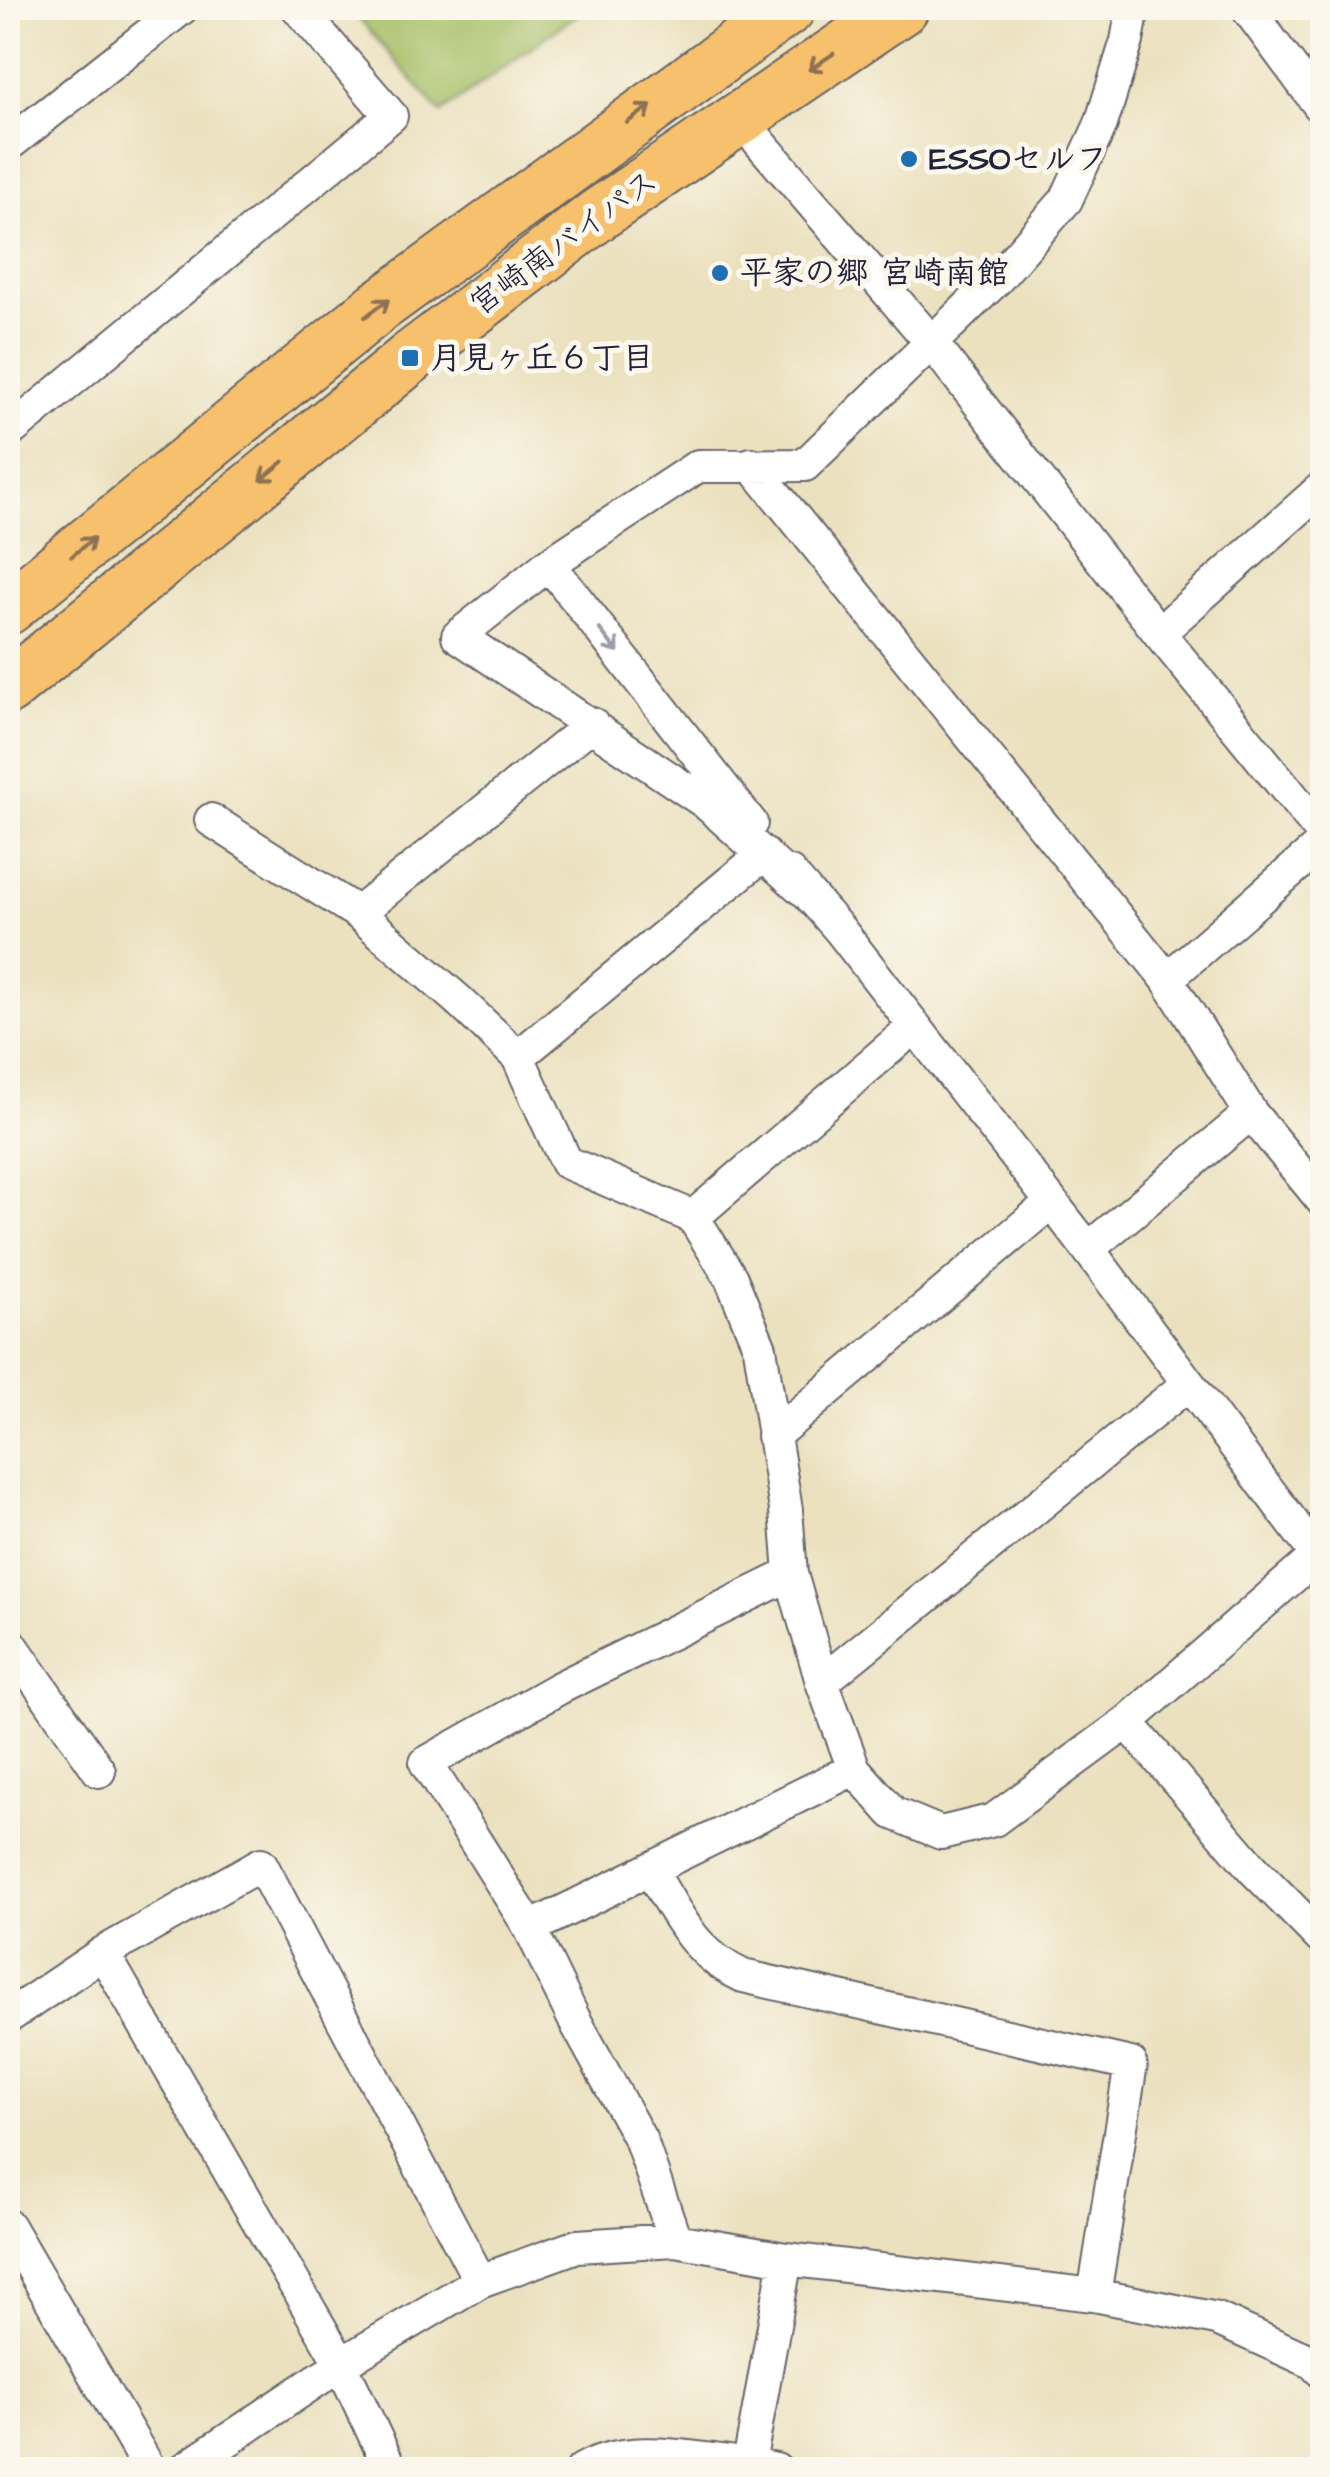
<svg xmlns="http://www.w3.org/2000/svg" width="1330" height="2477" viewBox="0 0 1330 2477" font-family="'Architects Daughter','Klee One',sans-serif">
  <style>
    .green { fill: #a4be64; stroke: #637050; stroke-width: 2.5 }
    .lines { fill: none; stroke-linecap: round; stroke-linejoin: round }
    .minor-casing { stroke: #686569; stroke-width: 36 }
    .trunk-casing { stroke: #686569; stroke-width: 56 }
    .minor { stroke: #fff; stroke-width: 32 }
    .trunk { stroke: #f7c06c; stroke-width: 52 }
    .oneway { stroke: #8c7154 }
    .oneway2 { stroke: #9c9ca7 }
    .poi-dot { fill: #1f6fb2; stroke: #fbf7ec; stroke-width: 4 }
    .labels { text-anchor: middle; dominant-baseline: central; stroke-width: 10; stroke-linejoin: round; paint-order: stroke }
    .poi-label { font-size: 32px; font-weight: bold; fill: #22223b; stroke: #fbf7ec; text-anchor: start }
    .street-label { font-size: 32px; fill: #22223b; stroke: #fbf7ec }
  </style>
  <rect width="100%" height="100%" fill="#fbf7ec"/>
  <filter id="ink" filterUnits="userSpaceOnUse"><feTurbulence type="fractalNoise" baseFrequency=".01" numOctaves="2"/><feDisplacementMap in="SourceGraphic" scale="20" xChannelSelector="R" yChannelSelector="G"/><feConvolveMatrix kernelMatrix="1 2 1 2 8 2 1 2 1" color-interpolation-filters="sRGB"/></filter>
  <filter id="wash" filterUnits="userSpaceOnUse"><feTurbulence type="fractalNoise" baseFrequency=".0048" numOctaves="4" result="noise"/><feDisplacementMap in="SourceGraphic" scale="40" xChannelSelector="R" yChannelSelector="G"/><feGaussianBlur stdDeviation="2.25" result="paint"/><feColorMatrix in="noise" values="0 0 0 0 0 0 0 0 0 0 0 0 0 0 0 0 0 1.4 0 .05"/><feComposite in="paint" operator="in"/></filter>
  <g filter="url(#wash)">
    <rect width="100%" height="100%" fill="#ebe1bf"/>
    <path class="green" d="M350 8H586L441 113Z"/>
  </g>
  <g filter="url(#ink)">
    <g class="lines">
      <g class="minor-casing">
        <path id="minor" d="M1247 8 1322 109
          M739 118 931 342 1159 633 1322 833
          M8 145 182 8
          M8 433 391 116 298 8
          M751 464 1167 979 1251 1113 1322 1200
          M549 564 751 823
          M1159 633 1322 488
          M211 820 358 913 459 1001 518 1057 566 1162 693 1217 731 1278 760 1348 786 1510 791 1574 822 1682 854 1769 893 1813 941 1833 994 1820 1127 1722 1317 1556
          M790 873 840 930 1088 1249 1322 1562
          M802 889 706 803 458 636 549 564 698 466 805 465 997 279 1066 200 1101 124 1127 41 1133 8
          M358 913 592 724
          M1167 979 1322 844
          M518 1057 764 854
          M693 1217 914 1027
          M1088 1249 1251 1113
          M773 1436 1051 1203
          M8 1640 99 1771
          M822 1682 1188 1384
          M1127 1722 1254 1870 1322 1939
          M650 1870C679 1915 692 1953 743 1976L1131 2064 1094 2295
          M530 1928 854 1769
          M103 1953 341 2364 391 2470
          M8 2017 103 1953 261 1864 480 2281
          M8 2226 150 2470
          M675 2240 641 2141 574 2019 530 1928 426 1763 559 1688 791 1574
          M183 2470 341 2364 480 2281 577 2246 675 2240 786 2259 1094 2295 1217 2319 1312 2362 1322 2372
          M582 2470C630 2441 697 2460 749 2464
          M776 2470 749 2464 786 2259"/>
      </g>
      <g class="trunk-casing">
        <path id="trunk" d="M8 608 378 307 789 8
          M8 688 410 358 599 214 902 8"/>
      </g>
      <use href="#minor" class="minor"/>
      <use href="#trunk" class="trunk"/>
    </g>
    <defs><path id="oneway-shaft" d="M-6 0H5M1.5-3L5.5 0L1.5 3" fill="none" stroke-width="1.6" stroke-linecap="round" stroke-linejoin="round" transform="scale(2.5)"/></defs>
    <g class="oneway">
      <use href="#oneway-shaft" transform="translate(821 62) rotate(146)"/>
      <use href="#oneway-shaft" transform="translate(639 114) rotate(-36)"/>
      <use href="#oneway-shaft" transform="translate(377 308) rotate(-37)"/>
      <use href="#oneway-shaft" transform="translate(272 471) rotate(141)"/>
      <use href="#oneway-shaft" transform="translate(83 547) rotate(-39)"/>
    </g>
    <use class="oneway2" href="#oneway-shaft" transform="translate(609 641) rotate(52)"/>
  </g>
  <g class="poi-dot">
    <circle cx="909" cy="159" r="10"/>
    <circle cx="720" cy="273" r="10"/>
    <rect x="400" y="348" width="20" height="20" rx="5"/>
  </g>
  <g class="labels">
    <g class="poi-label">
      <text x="929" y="159">ESSOセルフ</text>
      <text x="740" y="273">平家の郷 宮崎南館</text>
      <text x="430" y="358">月見ヶ丘６丁目</text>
    </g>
    <g class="street-label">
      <text transform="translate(564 243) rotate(-36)">宮崎南バイパス</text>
    </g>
  </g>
  <rect width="1330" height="2477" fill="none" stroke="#fbf7ec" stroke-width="40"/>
</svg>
